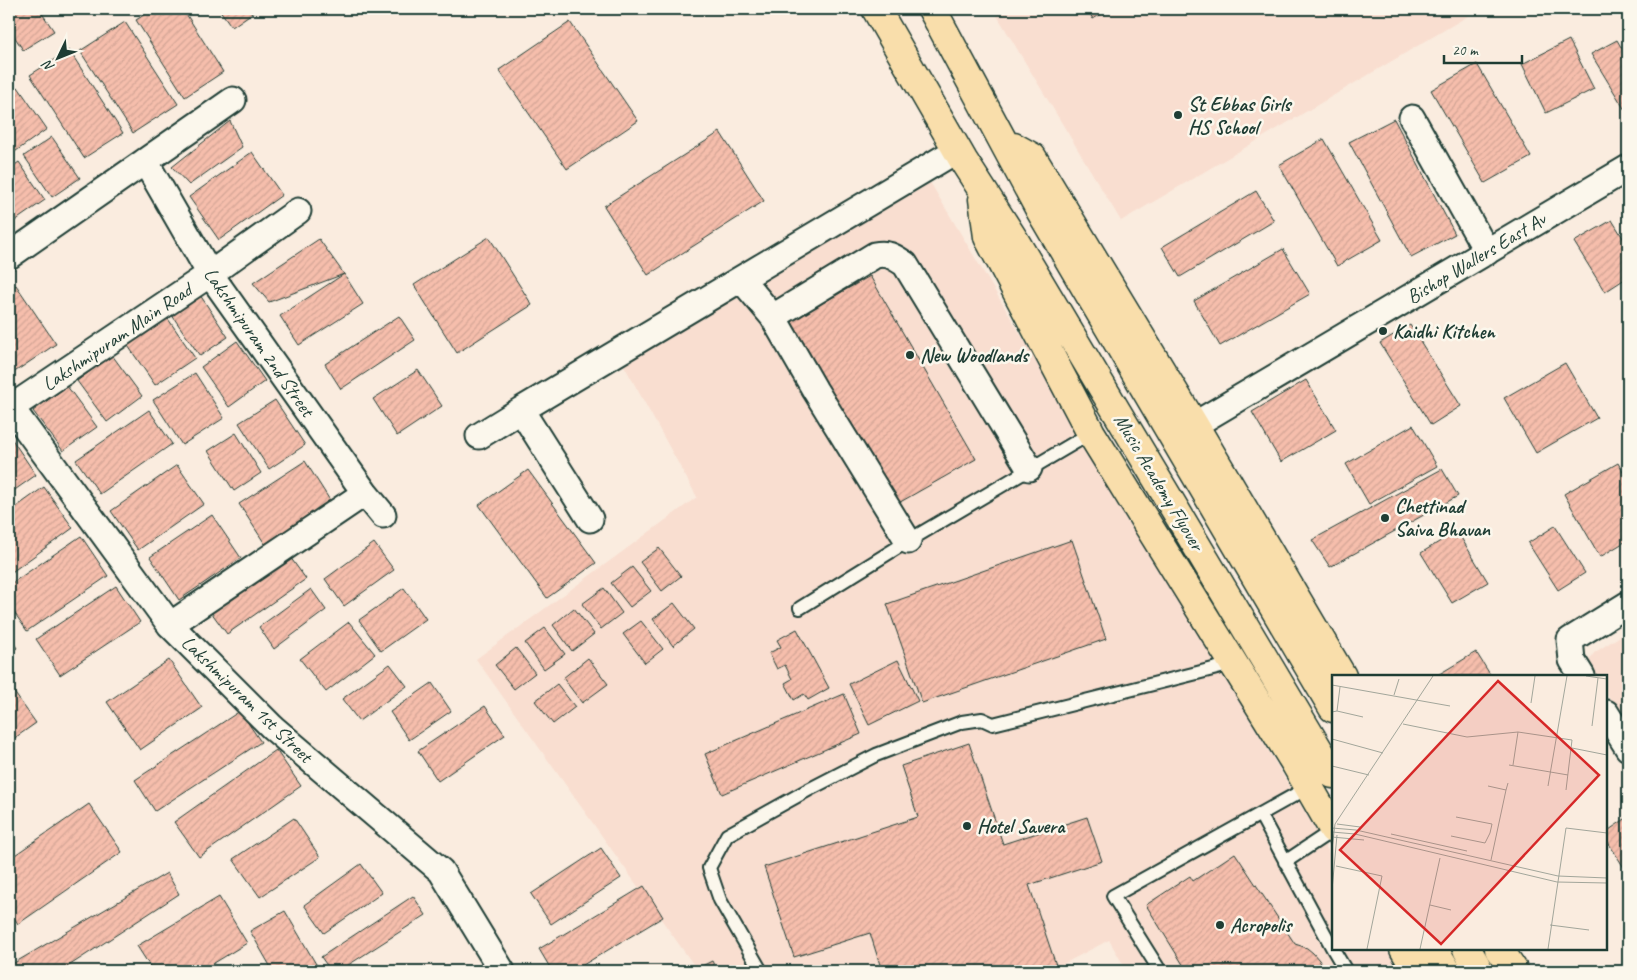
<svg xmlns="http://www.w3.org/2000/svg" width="1637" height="980" viewBox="0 0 1637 980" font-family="Caveat,sans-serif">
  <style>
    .built { fill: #f9ded0 }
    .building { fill: url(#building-hatch); stroke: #1f3d34 }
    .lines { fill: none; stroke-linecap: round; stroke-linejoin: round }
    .service-casing { stroke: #1f3d34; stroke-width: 16 }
    .minor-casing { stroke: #1f3d34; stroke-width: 29 }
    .primary-casing { stroke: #1f3d34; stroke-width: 31 }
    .service { stroke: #fbf7ec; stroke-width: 12 }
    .minor { stroke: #fbf7ec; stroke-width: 25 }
    .primary { stroke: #f9deab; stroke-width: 28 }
    .poi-dot { fill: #1f3d34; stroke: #fbf7ec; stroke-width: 2 }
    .labels { text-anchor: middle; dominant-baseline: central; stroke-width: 5; stroke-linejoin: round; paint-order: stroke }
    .poi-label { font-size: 20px; font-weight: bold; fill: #1f3d34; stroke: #fbf7ec; text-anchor: start }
    .street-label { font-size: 20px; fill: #1f3d34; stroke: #fbf7ec }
    .inset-road { fill: none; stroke: #a2a69b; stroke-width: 1 }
    .view { fill: #d62828; fill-opacity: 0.15; stroke: #d62828; stroke-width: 2.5 }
    .inset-edge { fill: none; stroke: #1f3d34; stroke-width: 2.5 }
  </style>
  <defs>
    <pattern id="building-hatch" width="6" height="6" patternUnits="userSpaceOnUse" patternTransform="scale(1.25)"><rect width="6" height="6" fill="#f6beac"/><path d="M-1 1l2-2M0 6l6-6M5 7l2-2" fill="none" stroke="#d2a495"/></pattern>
  </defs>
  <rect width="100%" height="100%" fill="#faecdf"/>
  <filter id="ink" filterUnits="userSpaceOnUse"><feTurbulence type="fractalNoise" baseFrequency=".02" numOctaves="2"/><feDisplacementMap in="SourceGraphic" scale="10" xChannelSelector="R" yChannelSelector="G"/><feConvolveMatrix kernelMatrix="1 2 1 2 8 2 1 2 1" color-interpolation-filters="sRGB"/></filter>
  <g filter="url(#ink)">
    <path class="built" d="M993 9H1480L1121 221Z
      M921 167 1333 859V949H1387L1401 971H1127L1109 940 1050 971H698L476 659 697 497 616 351Z
      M1628 631V727L1606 692V676H1595L1587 664 1594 653Z"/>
    <path class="building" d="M9 9H39L54 31 23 50 9 28Z
      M153 9H183L223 72 185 97 136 20Z
      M219 9H258L232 27Z
      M1087 9H1110L1093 19Z
      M125 22 178 104 133 133 80 51Z
      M570 22 638 121 567 169 499 70Z
      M1569 40 1594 89 1546 113 1522 64Z
      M1617 40 1628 59V108L1625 110 1591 54Z
      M69 50 123 133 84 158 30 75Z
      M1477 64 1531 157 1485 183 1431 90Z
      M18 87 47 129 9 156V94Z
      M1394 119 1455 234 1411 257 1349 142Z
      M230 121 242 147 189 185 172 167Z
      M720 132 764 201 648 275 604 206Z
      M52 137 80 178 52 197 24 156Z
      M1324 139 1382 240 1337 266 1279 165Z
      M252 152 282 195 219 240 189 197Z
      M19 162 45 200 9 225V169Z
      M1256 191 1274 221 1180 277 1162 247Z
      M1612 220 1628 246V277L1605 292 1574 242Z
      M489 237 532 305 457 353 414 285Z
      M319 239 344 274 269 302 253 283Z
      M1283 249 1310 294 1220 346 1194 301Z
      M344 274 363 304 299 345 280 316Z
      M870 276 976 459 895 505 789 322Z
      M16 285 56 344 13 373 9 367V289Z
      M198 292 228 337 200 356 169 311Z
      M164 313 195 358 155 385 124 340Z
      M399 316 415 340 341 389 325 364Z
      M1410 325 1461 406 1431 425 1380 343Z
      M237 341 265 381 229 407 201 367Z
      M112 355 142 396 107 422 77 381Z
      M1565 363 1597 418 1536 453 1504 398Z
      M418 370 442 406 397 436 373 399Z
      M195 373 224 418 182 445 153 400Z
      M1306 380 1336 430 1281 462 1252 412Z
      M67 386 97 427 63 451 33 411Z
      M275 400 305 445 269 469 239 423Z
      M149 410 172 444 100 494 76 460Z
      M1413 425 1437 466 1369 504 1346 464Z
      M236 433 261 473 234 491 208 451Z
      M9 435 36 475 9 494Z
      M305 461 331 502 265 544 239 504Z
      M1618 463 1628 481V540L1600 557 1564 494Z
      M177 465 204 504 138 550 111 511Z
      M1442 469 1458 496 1330 567 1312 540Z
      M528 470 596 563 547 598 479 505Z
      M44 487 73 528 9 574V512Z
      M212 515 241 558 179 600 150 557Z
      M1555 526 1585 573 1558 590 1528 543Z
      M1457 531 1488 582 1452 603 1421 553Z
      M81 536 108 576 27 631 9 605V585Z
      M1072 540 1106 639 922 703 887 604Z
      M374 543 394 570 344 606 325 579Z
      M659 548 681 576 662 591 640 562Z
      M290 557 306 579 227 634 211 612Z
      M632 567 651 591 630 607 611 583Z
      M116 586 140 622 60 675 36 639Z
      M404 588 426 619 381 651 359 620Z
      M604 588 622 613 601 629 582 604Z
      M311 589 326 610 274 649 259 627Z
      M674 603 694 629 673 646 653 619Z
      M574 608 594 634 572 651 553 625Z
      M641 621 663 649 645 663 623 634Z
      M349 622 375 654 326 692 300 659Z
      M545 628 565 654 544 669 525 643Z
      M797 629 829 688 808 700 804 694 794 700 785 683 792 679 785 665 777 669 769 653 781 647 777 640Z
      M9 636 17 648 9 654Z
      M516 648 535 673 514 689 495 665Z
      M1476 652 1491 676H1436Z
      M588 658 608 684 582 703 563 678Z
      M169 660 202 708 140 750 107 702Z
      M898 660 918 701 869 725 849 684Z
      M390 664 407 686 359 721 342 699Z
      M432 683 451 711 409 740 390 712Z
      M557 684 575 707 553 724 535 701Z
      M11 688 36 723 9 742V689Z
      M844 694 861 734 722 794 705 754Z
      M485 706 505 735 438 781 418 751Z
      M240 711 261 742 155 811 135 780Z
      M969 743 1003 844 1087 817 1102 861 1029 885 1058 971H882L870 933 794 957 764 867 918 817 901 766Z
      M276 750 301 786 199 857 174 822Z
      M89 804 122 852 18 924 9 910V859Z
      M1628 817V874L1606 839V832Z
      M294 818 320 857 260 897 233 859Z
      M601 848 621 878 551 924 531 894Z
      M1235 853 1295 944 1307 948 1313 953 1319 960 1325 971H1187L1146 905 1190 876 1193 881Z
      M361 864 382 893 324 933 304 905Z
      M167 873 179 894 61 971H9V966Z
      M644 886 663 917 573 971H552L539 949Z
      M413 896 426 915 339 971H331L321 957Z
      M219 897 247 943 201 971H153L137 946Z
      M285 911 320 971H273L250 931Z
      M712 961 717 971H692Z"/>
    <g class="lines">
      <g class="service-casing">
        <path id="service" d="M800 608 908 541 1091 433
          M1260 814 1333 949
          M1285 862 1333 830
          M1333 949 1346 971
          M761 971 720 900 709 868 727 835 808 790 876 755 962 722 982 719 993 724 1233 664
          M1160 971 1113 896 1309 787"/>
      </g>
      <g class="minor-casing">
        <path id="minor" d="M1412 118 1487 252
          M145 161 210 274 365 493 383 515
          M9 256 233 100
          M741 279 773 317
          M9 405 170 625 272 727 441 871 502 971
          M9 409 210 274 298 211
          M521 410 957 150
          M1194 425 1628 168
          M479 436 521 410 590 519
          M908 541 815 390 773 317 875 255C888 252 894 257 905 264L1029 468
          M170 625 365 493
          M1582 676 1572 660 1570 640 1628 604
          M1606 713 1628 748"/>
      </g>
      <g class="primary-casing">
        <path id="primary" d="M876 9 963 160 1013 238 1333 774
          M932 9 1041 212 1333 708
          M1014 147 1032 157 1194 425 1342 676
          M983 199 988 237 1091 433 1295 763 1333 829
          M1404 949 1417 971
          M1434 949 1447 971
          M1467 949 1479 971
          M1499 949 1514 971"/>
      </g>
      <use href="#service" class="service"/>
      <use href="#minor" class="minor"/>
      <use href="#primary" class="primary"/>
    </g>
  </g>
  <g class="poi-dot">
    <circle cx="1178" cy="115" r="5"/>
    <circle cx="1383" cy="331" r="5"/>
    <circle cx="910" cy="355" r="5"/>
    <circle cx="1385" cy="518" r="5"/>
    <circle cx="967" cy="826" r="5"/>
    <circle cx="1220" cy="925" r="5"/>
  </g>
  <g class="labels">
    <g class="poi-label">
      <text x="1188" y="104">St Ebbas Girls<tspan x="1188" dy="23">HS School</tspan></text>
      <text x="1393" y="331">Kaidhi Kitchen</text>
      <text x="920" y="355">New Woodlands</text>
      <text x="1395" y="506">Chettinad<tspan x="1395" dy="23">Saiva Bhavan</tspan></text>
      <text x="977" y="826">Hotel Savera</text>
      <text x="1230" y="925">Acropolis</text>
    </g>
    <g class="street-label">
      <text transform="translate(1476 258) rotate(-31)">Bishop Wallers East Av</text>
      <text transform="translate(117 337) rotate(-34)">Lakshmipuram Main Road</text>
      <text transform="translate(259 342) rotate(55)">Lakshmipuram 2nd Street</text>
      <text transform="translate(1159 482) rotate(59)">Music Academy Flyover</text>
      <text transform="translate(247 699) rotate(44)">Lakshmipuram 1st Street</text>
    </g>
  </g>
  <g transform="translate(1332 675)">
    <rect width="275" height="275" fill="#faecdf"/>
    <path class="inset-road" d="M254 1 275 4M0 10 118 31M62 20 67 4M199 28 203 1M5 36 31 42M0 37 5 36 8 12M71 49 135 62 186 57 240 65 234 115M260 51 266 3M0 64 51 78M240 73 275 80M177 90 236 100M181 90 186 57M0 91 37 100M156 111 174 115 176 108M216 111 235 1M5 149 28 152M0 153 24 155 226 201 275 203M0 157 23 159 225 207 275 208M59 159 135 176M119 161 153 168 158 158 160 149 124 142M0 162 32 165M0 174 3 149 101 1M159 185 174 115M4 191 50 201 35 274M0 215 5 160M98 230 119 235M218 250 257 255M88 274 108 183M216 274 234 153 275 158"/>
    <path class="view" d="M166 6 267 100 109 269 8 175Z"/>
    <rect width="275" height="275" class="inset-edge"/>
  </g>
  <rect width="1637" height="980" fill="none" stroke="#fbf7ec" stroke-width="30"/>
  <rect x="15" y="15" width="1607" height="950" fill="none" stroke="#1f3d34" stroke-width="2" filter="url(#ink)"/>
  <g transform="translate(58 58) rotate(227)" stroke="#fbf7ec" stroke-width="4" paint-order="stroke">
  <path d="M0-4L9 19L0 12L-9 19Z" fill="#1f3d34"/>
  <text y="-8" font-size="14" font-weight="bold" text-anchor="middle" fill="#1f3d34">N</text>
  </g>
  <path d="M1444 55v8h78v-8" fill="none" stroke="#1f3d34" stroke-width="2.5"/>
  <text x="1452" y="55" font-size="15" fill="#1f3d34" stroke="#fbf7ec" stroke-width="4" paint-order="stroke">20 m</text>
</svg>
